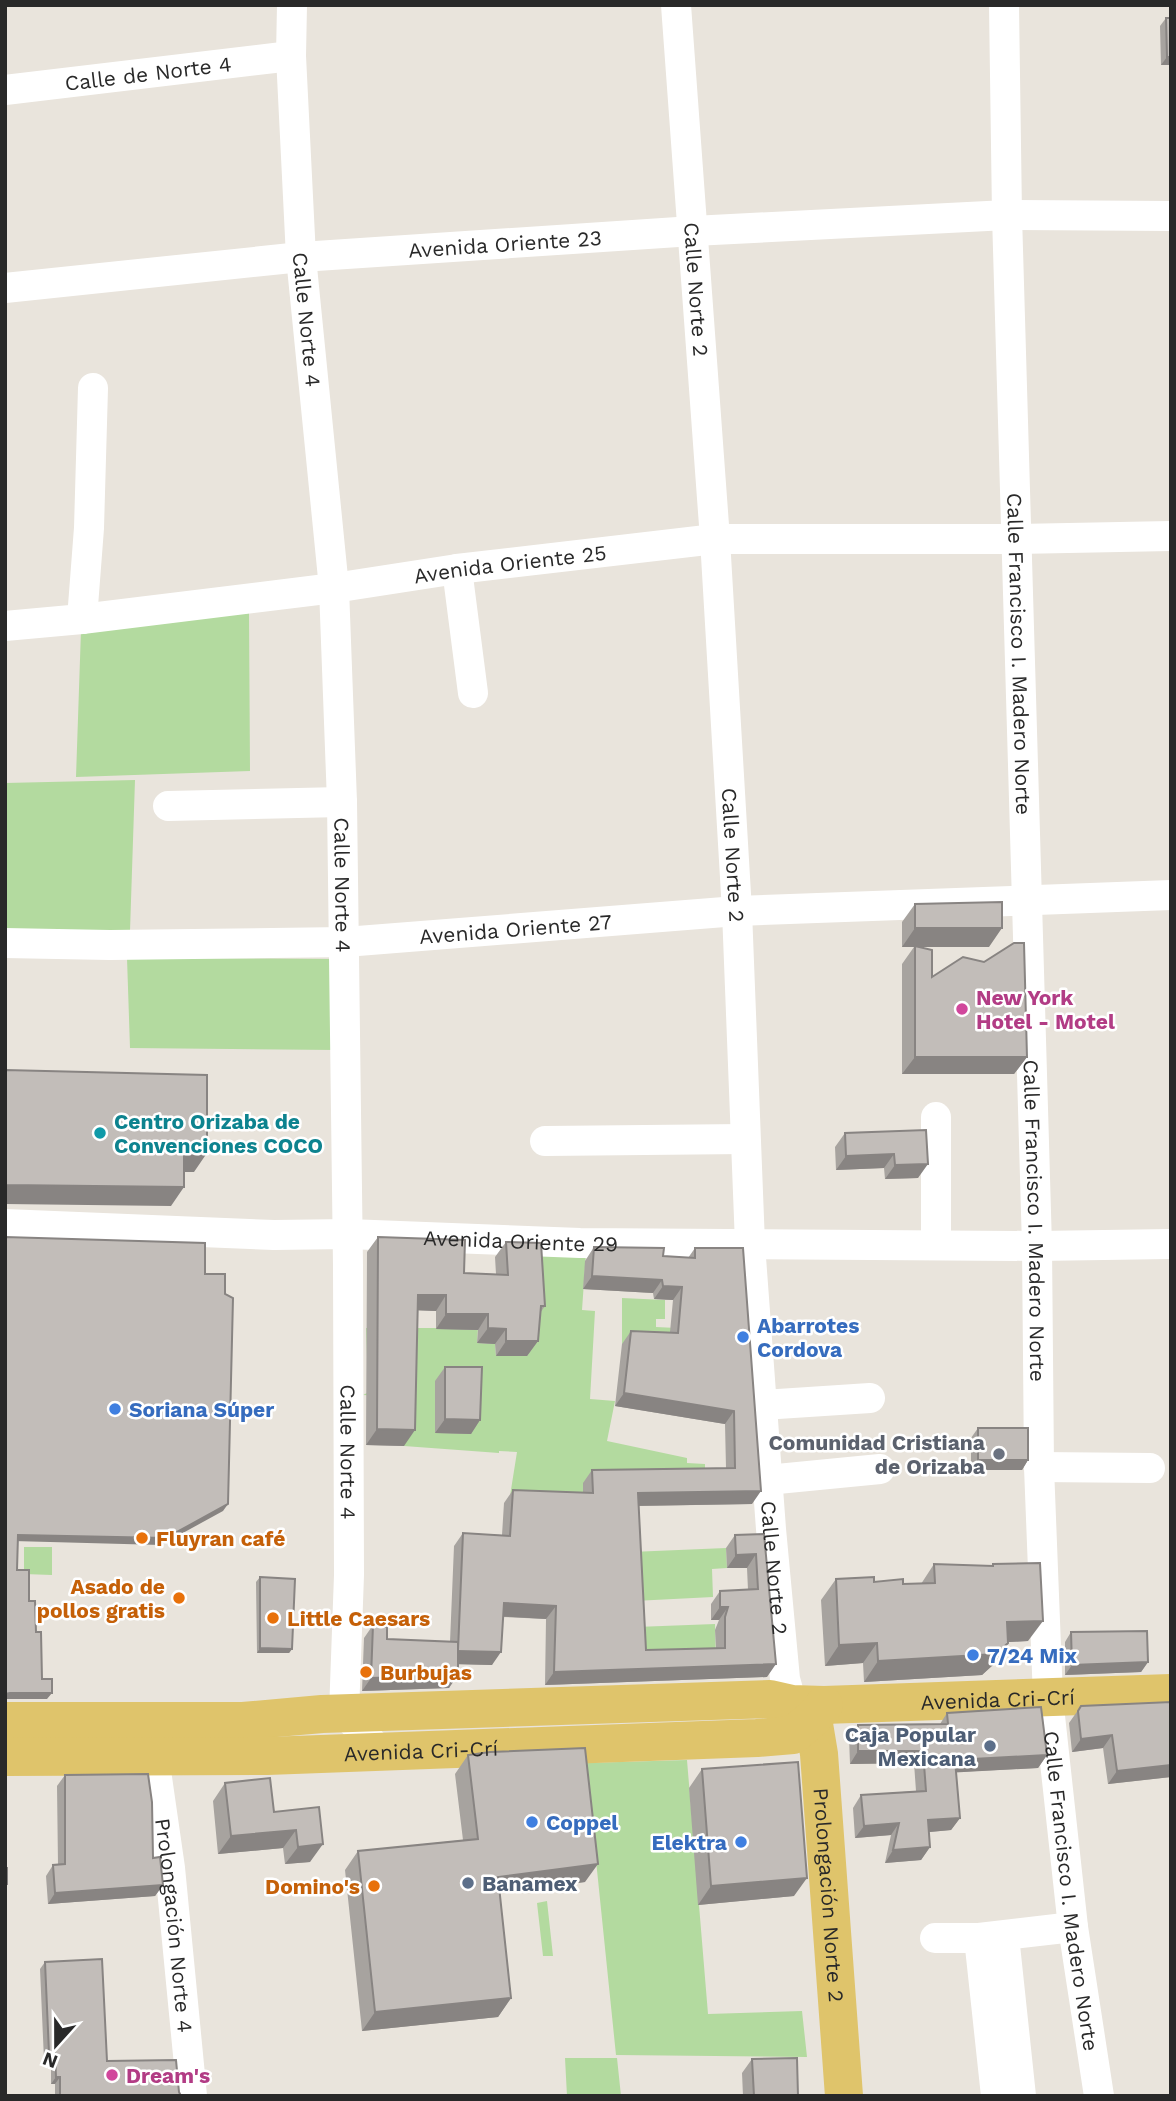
<svg xmlns="http://www.w3.org/2000/svg" width="1176" height="2101" viewBox="0 0 1176 2101" font-family="'Work Sans',sans-serif">
  <style>
    .green { fill: #b3da9f }
    .lines { fill: none; stroke-linecap: round; stroke-linejoin: round }
    .minor { stroke: #fff; stroke-width: 30 }
    .major { stroke: #dfc46b; stroke-width: 38 }
    .wall { fill: #a7a39f }
    .shaded-wall { fill: #888482 }
    .building { fill: #c2bdb9; stroke: #888482; stroke-width: 2 }
    .hotel-dot { fill: #d1479c; stroke: #fff; stroke-width: 2.5 }
    .culture-dot { fill: #0f9aa8; stroke: #fff; stroke-width: 2.5 }
    .shop-dot { fill: #3f7fe0; stroke: #fff; stroke-width: 2.5 }
    .worship-dot { fill: #6b7280; stroke: #fff; stroke-width: 2.5 }
    .food-dot { fill: #e8710a; stroke: #fff; stroke-width: 2.5 }
    .service-dot { fill: #5c6f8a; stroke: #fff; stroke-width: 2.5 }
    .labels { text-anchor: middle; dominant-baseline: central; stroke-width: 5; stroke-linejoin: round; paint-order: stroke }
    .street-label { font-size: 21px; fill: #292929; stroke: #fff }
    .hotel-label { font-size: 21px; font-weight: bold; fill: #b23c85; stroke: #fff; text-anchor: start }
    .culture-label { font-size: 21px; font-weight: bold; fill: #0d838f; stroke: #fff; text-anchor: start }
    .shop-label { font-size: 21px; font-weight: bold; fill: #366cbe; stroke: #fff; text-anchor: start }
    .worship-label { font-size: 21px; font-weight: bold; fill: #5b616d; stroke: #fff; text-anchor: end }
    .food-label { font-size: 21px; font-weight: bold; fill: #c56008; stroke: #fff; text-anchor: start }
    .service-label { font-size: 21px; font-weight: bold; fill: #4e5e75; stroke: #fff; text-anchor: end }
  </style>
  <rect width="100%" height="100%" fill="#e9e4dc"/>
  <path class="green" d="M249 613 250 771 76 777 81 630Z
    M135 780 130 931 5 929V783Z
    M127 958 337 959 336 1050 130 1048Z
    M530 1251 586 1253 582 1310 595 1311 590 1399 615 1401 607 1441 687 1458V1463L705 1464V1473L731 1474V1466L750 1468V1481L584 1483V1498L510 1496 517 1452 499 1451V1453L404 1446 405 1397 363 1395 367 1393H408L409 1356H367L366 1328H478L477 1343 495 1344 496 1356H527L530 1321H534Z
    M622 1298 665 1300V1319H656V1327L697 1329 622 1344Z
    M24 1547H52V1575L24 1574Z
    M726 1548 727 1568 712 1569 713 1597 634 1601 631 1552Z
    M715 1624 716 1661 637 1662 636 1627Z
    M687 1760 708 2014 802 2011 807 2057 616 2055 586 1763Z
    M547 1901 553 1956H543L537 1903Z
    M565 2058H617L621 2096H567Z"/>
  <g class="lines">
    <g class="minor">
      <path id="s1" d="M292 5 291 56 301 257 334 588 342 802 348 1266 349 1575 344 1713 381 1752"/>
      <path id="s2" d="M676 5 715 539 737 911 750 1244 771 1529 785 1679 792 1704"/>
      <path id="s3" d="M1004 5 1007 215 1037 1246 1039 1467 1048 1698 1073 1927 1099 2096"/>
      <path id="s4" d="M5 90 291 56"/>
      <path id="s5" d="M5 288 301 257 693 231 1007 215 1171 216"/>
      <path d="M457 569 473 693"/>
      <path d="M82 619 89 528 93 388"/>
      <path id="s6" d="M5 626 82 619 334 588 457 569 715 539H1017L1171 536"/>
      <path d="M168 806 342 802"/>
      <path id="s7" d="M5 943 110 945 345 942 737 911 1171 895"/>
      <path d="M545 1141 745 1139"/>
      <path id="s8" d="M5 1224 274 1235 348 1234 580 1243 1037 1246 1171 1244"/>
      <path d="M936 1245V1117"/>
      <path d="M762 1405 870 1398"/>
      <path d="M1039 1467 1150 1468"/>
      <path d="M767 1480 880 1469"/>
      <path id="s9" d="M142 1738 154 1757 170 1868 192 2096"/>
      <path d="M1004 1936 1021 2096"/>
      <path d="M935 1938H979"/>
      <path d="M996 2096 979 1938 1073 1927"/>
    </g>
    <g class="major">
      <path id="s10" d="M796 1707 813 1718 819 1754 844 2096"/>
      <path id="s11" d="M5 1721H243L322 1714 770 1699 792 1704 824 1705 1171 1693"/>
      <path id="s12" d="M5 1757 267 1756 757 1738 793 1735 813 1718 824 1705"/>
    </g>
  </g>
  <path class="wall" d="M1166 18 1171 65H1161L1160 26Z
    M915 904 989 947H918L932 977 1027 1057 1014 1074H902V964L914 947H902V922Z
    M926 1130 918 1178 885 1179 884 1168 836 1170 835 1147 845 1133Z
    M378 1237 464 1273 496 1274 495 1257 506 1242 545 1306 540 1313 538 1341 527 1356H496L495 1344 477 1343 478 1330 436 1329V1311L417 1310 404 1446 366 1445 367 1252Z
    M594 1247 663 1256 688 1258 695 1248H743L752 1504 639 1506 646 1650 716 1648 715 1630 719 1620H711V1604L720 1591 748 1590 747 1568H727L726 1548 735 1535 764 1534 767 1677 545 1685 546 1619 503 1617 492 1665 458 1664 449 1688 362 1691 364 1638 373 1625 387 1639 450 1642 454 1546 463 1533 502 1535 504 1503 513 1490 583 1493V1483L592 1470 726 1468 725 1424 615 1406 622 1344 631 1331 670 1332 673 1300 654 1299 653 1293 583 1289 585 1261Z
    M445 1367 480 1420 471 1434 435 1433V1381Z
    M978 1428 1028 1460 1022 1470H971V1438Z
    M934 1564 992 1566 993 1564 1028 1641 1008 1642 994 1664 982 1675 864 1682 863 1663 825 1666 821 1600 836 1579 903 1584H921Z
    M260 1577 292 1649 289 1653H257L256 1582Z
    M1071 1632 1148 1662 1141 1672 1065 1675V1642Z
    M1171 1702V1777L1108 1784 1103 1748 1072 1752 1069 1723 1081 1706Z
    M947 1713 1047 1755 1038 1768 956 1772 960 1818 951 1830 929 1832 930 1847 921 1860 885 1863 891 1835 855 1838 853 1808 861 1795 916 1791 914 1763 850 1764 849 1737 858 1725 940 1724Z
    M468 1755 585 1882 500 1893 511 1998 498 2017 362 2031 345 1870 358 1851 463 1840 455 1774Z
    M702 1769 794 1896 698 1905 689 1788Z
    M65 1775 153 1858 163 1885 155 1896 48 1904 46 1876 53 1865H58L57 1786Z
    M225 1783 274 1812 319 1807 310 1862 285 1864 283 1848 218 1854 213 1801Z
    M45 1962 107 2061 179 2092 181 2096H55V2084H51V2060H44L40 1969Z
    M752 2059 798 2096H743L742 2073Z"/>
  <path class="shaded-wall" d="M1167 57H1171V65H1161Z
    M915 928H1002L989 947H902Z
    M915 1057H1027L1014 1074H902Z
    M184 1153H207L194 1172H171Z
    M894 1154 884 1168 836 1170 846 1156Z
    M928 1164 918 1178 885 1179 895 1165Z
    M5 1185 184 1187 171 1206 5 1204Z
    M592 1276 662 1280 653 1293 583 1289Z
    M663 1286 682 1287 673 1300 654 1299Z
    M418 1295H446L436 1311 407 1310Z
    M446 1314H488L478 1330 436 1329Z
    M488 1328 506 1329 495 1344 477 1343Z
    M506 1341H538L527 1356H496Z
    M624 1393 734 1411 725 1424 615 1406Z
    M445 1419 480 1420 471 1434 435 1433Z
    M377 1429 415 1430 404 1446 366 1445Z
    M978 1460H1028L1022 1470H971Z
    M761 1491 752 1504 629 1506 638 1493Z
    M228 1504 223 1511 161 1545 13 1541 18 1535Z
    M756 1554 747 1568H727L736 1555Z
    M504 1603 556 1606 546 1619 495 1616Z
    M720 1607H728L719 1620H711Z
    M1043 1621 1028 1641 992 1643 1007 1622Z
    M877 1643 863 1663 825 1666 839 1645Z
    M1008 1643 994 1664 982 1675 864 1682 878 1661Z
    M260 1648 292 1649 289 1653H257Z
    M458 1651 501 1652 492 1665 449 1664Z
    M1148 1662 1141 1672 1065 1675 1072 1665Z
    M776 1664 767 1677 545 1685 554 1672Z
    M458 1675 449 1688 362 1691 371 1678Z
    M10 1693H52L47 1699H5V1694Z
    M1112 1735 1103 1748 1072 1752 1081 1739Z
    M858 1751H923L914 1763 850 1764Z
    M1047 1755 1038 1768 946 1773 955 1760Z
    M1171 1765V1777L1108 1784 1117 1771Z
    M960 1818 951 1830 919 1833 928 1820Z
    M899 1823 891 1835 855 1838 864 1826Z
    M296 1830 283 1848 218 1854 231 1836Z
    M323 1844 310 1862 285 1864 298 1847Z
    M930 1847 921 1860 885 1863 893 1850Z
    M598 1864 585 1882 485 1895 498 1877Z
    M807 1878 794 1896 698 1905 711 1886Z
    M163 1885 155 1896 48 1904 55 1893Z
    M511 1998 498 2017 362 2031 375 2012Z
    M49 2053H55L51 2060H44Z
    M56 2077H60L55 2084H51Z"/>
  <path class="building" d="M1166 18H1171V57H1167Z
    M1002 902V928H915V904Z
    M1014 943H1024L1027 1057H915V946L932 950V977L963 957 984 962Z
    M5 1070 207 1075V1153H184V1187L5 1185Z
    M926 1130 928 1164 895 1165 894 1154 846 1156 845 1133Z
    M5 1237 205 1243V1274H225V1294L233 1298 228 1504 166 1538 18 1535 17 1570H29V1601H35L36 1632H41L42 1679H52V1693H10L5 1694Z
    M378 1237 465 1240 464 1273 508 1275 506 1242 541 1243 545 1306H541L538 1341H506V1329L488 1328V1314H446V1295H418L415 1430 377 1429Z
    M594 1247 664 1248 663 1256 695 1258V1248H743L761 1491 638 1493 646 1650 725 1648V1617L728 1607H720V1591L758 1589 756 1554 736 1555 735 1535 764 1534 776 1664 554 1672 556 1606 504 1603 501 1652 458 1651V1675L371 1678 373 1625 387 1627V1639L458 1642V1650L463 1533 510 1536 513 1490 593 1493 592 1470 735 1468 734 1411 624 1393 631 1331 678 1333 682 1287 663 1286 662 1280 592 1276Z
    M445 1367H482L480 1420 445 1419Z
    M978 1428H1028V1460H978Z
    M1040 1563 1043 1621 1007 1622 1008 1643 996 1654 878 1661 877 1643 839 1645 836 1579 874 1577V1582L903 1579V1584L935 1583 934 1564 993 1566V1564Z
    M260 1577 295 1579 292 1649 260 1648Z
    M1147 1631 1148 1662 1072 1665 1071 1632Z
    M1171 1702V1765L1117 1771 1112 1735 1081 1739 1078 1711 1081 1706Z
    M1041 1707 1047 1755 955 1760 960 1818 928 1820 930 1847 893 1850 899 1823 864 1826 861 1795 926 1791 923 1751H858V1725L948 1724 947 1713Z
    M585 1748 598 1864 498 1877 511 1998 375 2012 358 1851 478 1839 468 1755 490 1752Z
    M798 1762 807 1878 711 1886 702 1769Z
    M148 1774 152 1802 153 1858 160 1857 163 1885 55 1893 53 1865 65 1864V1775Z
    M270 1778 274 1812 319 1807 323 1844 298 1847 296 1830 231 1836 225 1783Z
    M5 1868H7V1884H5Z
    M102 1959 107 2061 176 2060 179 2092 181 2096H60V2077H56L55 2053H49L45 1962Z
    M797 2058 798 2096H754L752 2059Z"/>
  <g class="hotel-dot">
    <circle cx="962" cy="1009" r="7"/>
    <circle cx="112" cy="2075" r="7"/>
  </g>
  <circle class="culture-dot" cx="100" cy="1133" r="7"/>
  <g class="shop-dot">
    <circle cx="743" cy="1337" r="7"/>
    <circle cx="115" cy="1409" r="7"/>
    <circle cx="973" cy="1655" r="7"/>
    <circle cx="532" cy="1822" r="7"/>
    <circle cx="741" cy="1842" r="7"/>
  </g>
  <circle class="worship-dot" cx="999" cy="1454" r="7"/>
  <g class="food-dot">
    <circle cx="142" cy="1538" r="7"/>
    <circle cx="179" cy="1598" r="7"/>
    <circle cx="273" cy="1618" r="7"/>
    <circle cx="366" cy="1672" r="7"/>
    <circle cx="374" cy="1886" r="7"/>
  </g>
  <g class="service-dot">
    <circle cx="990" cy="1746" r="7"/>
    <circle cx="468" cy="1883" r="7"/>
  </g>
  <g class="labels">
    <g class="street-label">
      <text stroke="none"><textPath href="#s4" startOffset="144">Calle de Norte 4</textPath></text>
      <text stroke="none"><textPath href="#s5" startOffset="502">Avenida Oriente 23</textPath></text>
      <text stroke="none"><textPath href="#s2" startOffset="285">Calle Norte 2</textPath></text>
      <text stroke="none"><textPath href="#s1" startOffset="315">Calle Norte 4</textPath></text>
      <text stroke="none"><textPath href="#s6" startOffset="509">Avenida Oriente 25</textPath></text>
      <text stroke="none"><textPath href="#s3" startOffset="649">Calle Francisco I. Madero Norte</textPath></text>
      <text stroke="none"><textPath href="#s2" startOffset="852">Calle Norte 2</textPath></text>
      <text stroke="none"><textPath href="#s1" startOffset="882">Calle Norte 4</textPath></text>
      <text stroke="none"><textPath href="#s7" startOffset="511">Avenida Oriente 27</textPath></text>
      <text stroke="none"><textPath href="#s3" startOffset="1216">Calle Francisco I. Madero Norte</textPath></text>
      <text stroke="none"><textPath href="#s8" startOffset="516">Avenida Oriente 29</textPath></text>
      <text stroke="none"><textPath href="#s1" startOffset="1449">Calle Norte 4</textPath></text>
      <text stroke="none"><textPath href="#s2" startOffset="1566">Calle Norte 2</textPath></text>
      <text stroke="none"><textPath href="#s11" startOffset="994">Avenida Cri-Crí</textPath></text>
      <text stroke="none"><textPath href="#s12" startOffset="416">Avenida Cri-Crí</textPath></text>
      <text stroke="none"><textPath href="#s3" startOffset="1888">Calle Francisco I. Madero Norte</textPath></text>
      <text stroke="none"><textPath href="#s10" startOffset="198">Prolongación Norte 2</textPath></text>
      <text stroke="none"><textPath href="#s9" startOffset="192">Prolongación Norte 4</textPath></text>
    </g>
    <g class="hotel-label">
      <text x="976" y="997">New York<tspan x="976" dy="24">Hotel - Motel</tspan></text>
      <text x="126" y="2075">Dream's</text>
    </g>
    <g class="culture-label">
      <text x="114" y="1121">Centro Orizaba de<tspan x="114" dy="24">Convenciones COCO</tspan></text>
    </g>
    <g class="shop-label">
      <text x="757" y="1325">Abarrotes<tspan x="757" dy="24">Cordova</tspan></text>
      <text x="129" y="1409">Soriana Súper</text>
      <text x="987" y="1655">7/24 Mix</text>
      <text x="546" y="1822">Coppel</text>
      <text x="727" y="1842" text-anchor="end">Elektra</text>
    </g>
    <g class="worship-label">
      <text x="985" y="1442">Comunidad Cristiana<tspan x="985" dy="24">de Orizaba</tspan></text>
    </g>
    <g class="food-label">
      <text x="156" y="1538">Fluyran café</text>
      <text x="165" y="1586" text-anchor="end">Asado de<tspan x="165" dy="24">pollos gratis</tspan></text>
      <text x="287" y="1618">Little Caesars</text>
      <text x="380" y="1672">Burbujas</text>
      <text x="360" y="1886" text-anchor="end">Domino's</text>
    </g>
    <g class="service-label">
      <text x="976" y="1734">Caja Popular<tspan x="976" dy="24">Mexicana</tspan></text>
      <text x="482" y="1883" text-anchor="start">Banamex</text>
    </g>
  </g>
  <rect width="1176" height="2101" fill="none" stroke="#292929" stroke-width="14"/>
  <g transform="translate(56 2045) rotate(201)" stroke="#ffffff" stroke-width="5" paint-order="stroke">
  <path d="M0-5L12 26L0 18L-12 26Z" fill="#292929"/>
  <text y="-10" font-size="19" font-weight="bold" text-anchor="middle" fill="#292929">N</text>
  </g>
</svg>
